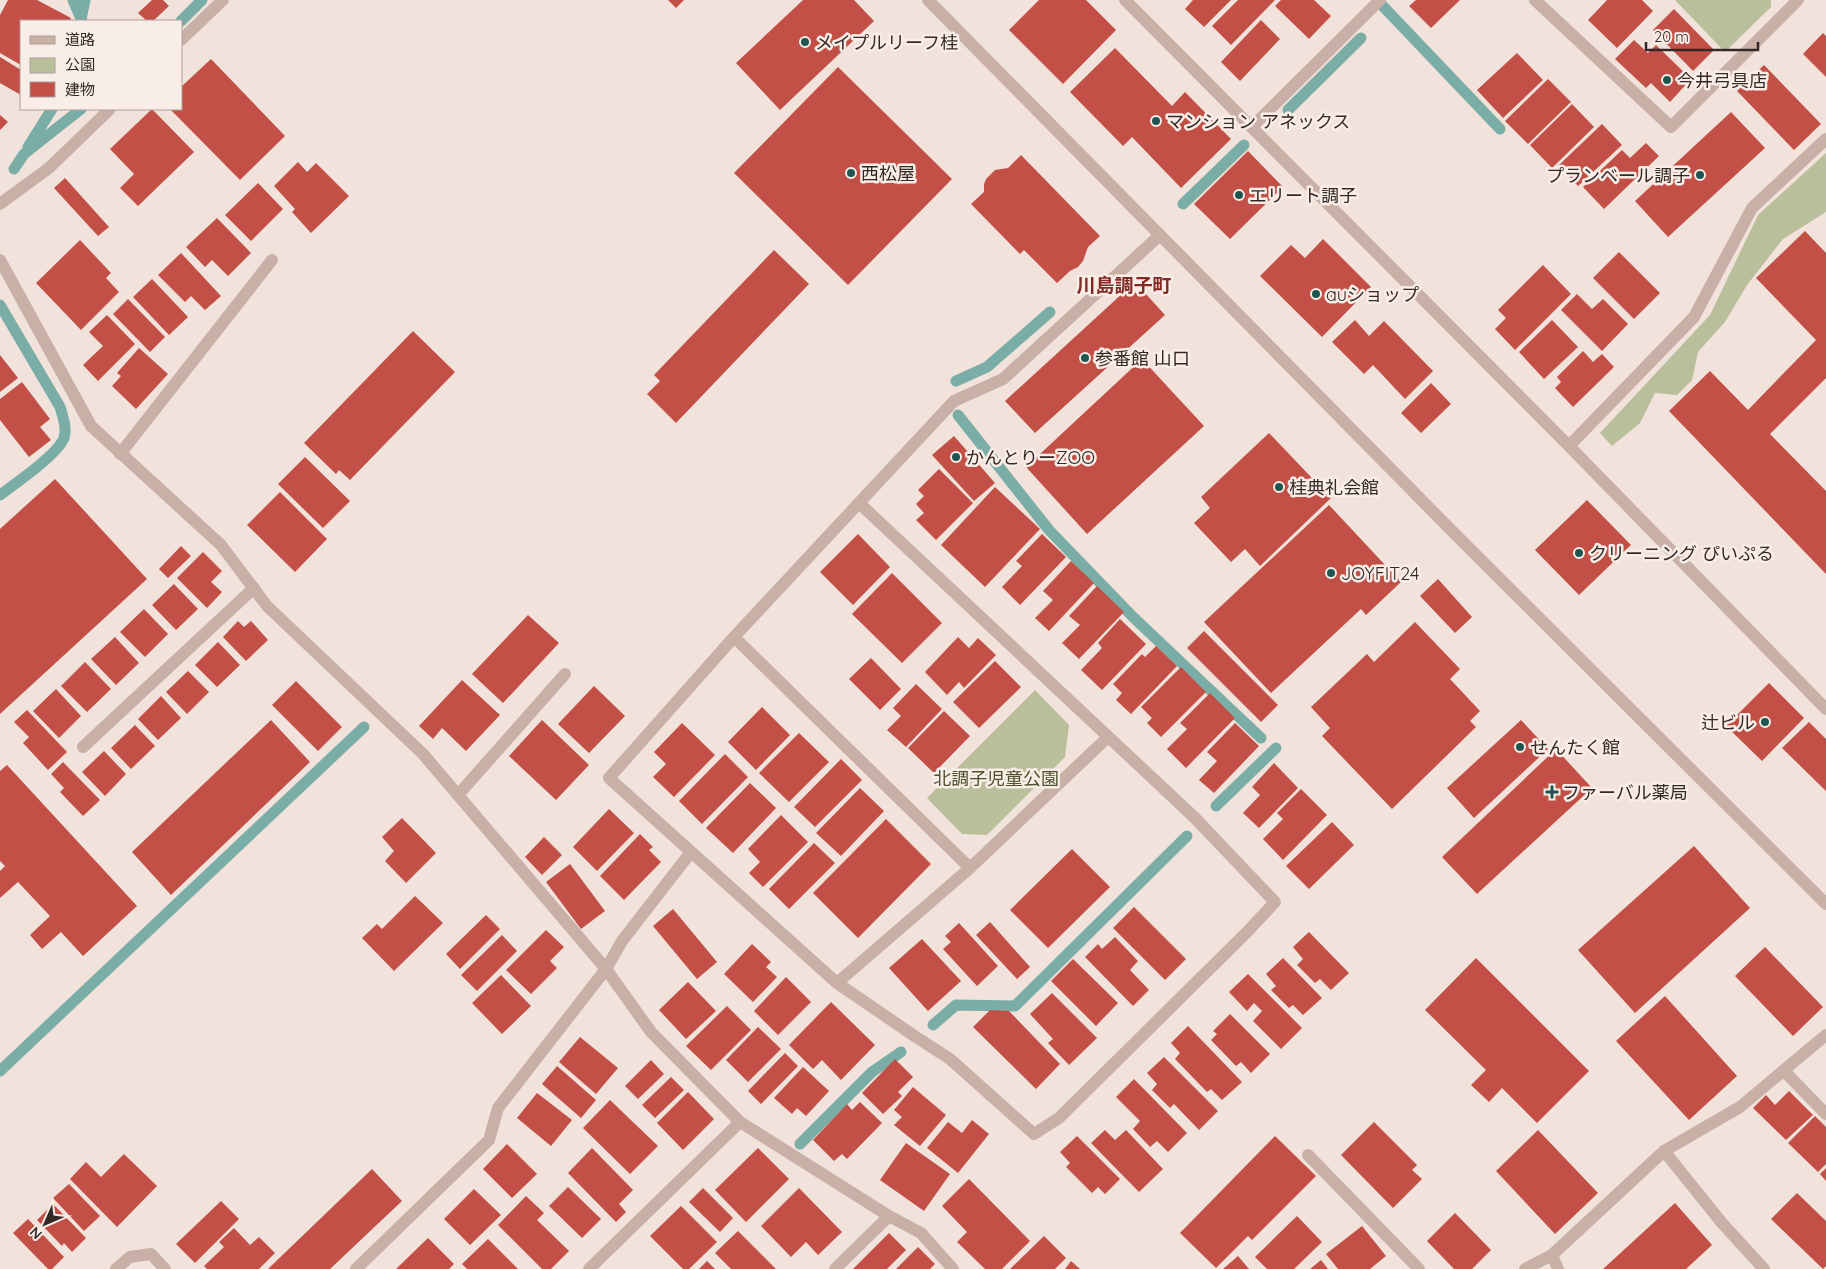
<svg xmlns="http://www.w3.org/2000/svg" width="1826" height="1269" viewBox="0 0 1826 1269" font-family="Quicksand,'Noto Sans JP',sans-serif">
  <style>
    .green { fill: #b9bf9b }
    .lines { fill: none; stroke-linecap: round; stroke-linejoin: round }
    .stream { stroke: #7aada6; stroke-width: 11 }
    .building { fill: #c25047 }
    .service { stroke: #c8b0a7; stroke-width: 12 }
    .minor { stroke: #c8b0a7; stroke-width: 12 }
    .tertiary { stroke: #c8b0a7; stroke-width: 12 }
    .poi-dot { fill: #1e554f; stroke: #f9ede7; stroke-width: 2 }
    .labels { text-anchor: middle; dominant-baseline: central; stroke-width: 5; stroke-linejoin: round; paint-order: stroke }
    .poi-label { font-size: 18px; fill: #352927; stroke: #f9ede7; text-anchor: start }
    .park-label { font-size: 18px; fill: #4b522c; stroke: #f9ede7 }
    .neighbourhood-label { font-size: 19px; font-weight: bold; fill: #812923; stroke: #f9ede7 }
  </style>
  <rect width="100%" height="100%" fill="#f1e2db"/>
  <path class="green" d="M1675 0H1771V7L1725 52Z
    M1826 153V212L1783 239 1747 285 1725 322 1698 352 1692 380 1677 395 1655 393 1640 423 1612 446 1600 433 1710 315 1758 215Z
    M1035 690 1069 725 1065 757 987 835 962 834 927 798Z"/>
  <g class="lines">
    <path class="stream" d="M73 0 82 21
      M1377 0 1500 129
      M81 19 85 0
      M181 21 202 0
      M1288 110 1361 38
      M28 147 52 109
      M14 169 24 154 81 109
      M1183 204 1244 145
      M0 305 60 407C63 417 67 428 64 438 57 455 16 483 0 495
      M956 381 987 367 1050 312
      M958 415 1049 530 1133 617 1261 738
      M1216 806 1276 748
      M933 1025 956 1005 1015 1006 1187 836
      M0 1071 364 727
      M800 1144 872 1072 901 1052"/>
  </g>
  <path class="building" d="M8 0H37L71 18 70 21H21V65L0 53V15Z
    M152 0H163L169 6 153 21H147L138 13Z
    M668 0H684L676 8Z
    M803 0H854L874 21 780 110 736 63Z
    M1039 0H1086L1116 30 1063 84 1009 30Z
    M1193 0H1231L1204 27 1185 9Z
    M1238 0H1275L1231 45 1212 26Z
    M1281 0H1314L1331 16 1309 39 1275 6Z
    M1416 0H1460L1431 28 1409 6Z
    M1607 0H1642L1653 11 1617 48 1588 20Z
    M1674 9 1714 50 1693 71 1653 30Z
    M1261 20 1280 39 1240 81 1221 62Z
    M1823 33 1826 36V77L1803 54Z
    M1634 40 1648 53 1656 45 1691 79 1670 102 1651 83 1646 88 1615 59Z
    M1115 48 1172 106 1185 92 1231 139 1181 188 1132 137 1123 146 1070 92Z
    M1517 53 1543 80 1503 118 1477 90Z
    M0 57 21 70V95L0 83Z
    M211 59 285 136 240 180 170 109H181V87Z
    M1764 65 1821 124 1794 150 1737 91Z
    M838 67 952 179 848 285 734 173Z
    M1548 79 1571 102 1528 144 1505 121Z
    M1572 104 1594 127 1552 168 1530 145Z
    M152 109 194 152 138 206 120 188 134 174 110 149Z
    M1731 112 1765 148 1668 237 1635 201Z
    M0 115 8 122 0 130Z
    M1602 124 1622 145 1578 186 1559 165Z
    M1646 143 1659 156 1604 209 1583 187 1622 150 1630 158Z
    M1248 151 1283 187 1230 239 1194 204Z
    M1021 155 1100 236 1088 247 1083 261 1078 267 1070 271 1057 283 1024 250 1020 254 971 204 984 192V184L986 179 995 170 1008 168Z
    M298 162 307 172 316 163 349 196 311 233 292 212 295 209 274 186Z
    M65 178 109 227 98 236 54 188Z
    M258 183 283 209 251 241 225 215Z
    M217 218 251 253 228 276 212 260 205 267 186 247Z
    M1805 231 1826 253V378L1770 434 1826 491V574L1669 411 1710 371 1748 410 1816 340 1756 278Z
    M1323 239 1371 287 1322 337 1260 276 1291 245 1305 258Z
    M80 240 111 273 106 278 119 292 81 330 36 283Z
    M774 250 809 284 676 423 647 394 660 381 654 375Z
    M1619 252 1660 293 1634 319 1593 278Z
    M181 253 221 296 205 310 191 296 185 302 158 275Z
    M1543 265 1571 294 1515 350 1495 329 1506 318 1498 310Z
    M152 279 188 317 169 335 133 297Z
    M1124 292 1145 293 1165 315 1035 433 1005 401Z
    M1577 294 1592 309 1603 299 1628 324 1602 351 1561 310Z
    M128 299 165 337 150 352 113 314Z
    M107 315 135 344 98 381 83 365 103 346 89 332Z
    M1355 320 1369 336 1384 321 1433 371 1405 399 1373 365 1364 374 1332 342Z
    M1552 320 1578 347 1544 379 1519 352Z
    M413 331 455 372 350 480 339 470 336 474 304 443Z
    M139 348 168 374 136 409 112 386 121 376 117 373Z
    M1583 351 1593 362 1602 354 1614 367 1573 407 1555 388 1561 382 1557 377Z
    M0 355 18 378 0 392Z
    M1142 359 1204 426 1087 534 1026 467Z
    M22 382 50 419 40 427 51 440 29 457 0 420V399Z
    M1431 383 1451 404 1421 433 1401 413Z
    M1269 433 1331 498 1260 566 1245 549 1231 562 1194 523 1210 508 1201 497Z
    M954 436 995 483 974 501 932 455Z
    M305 457 350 501 323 528 278 484Z
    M939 469 973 503 936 540 916 520 924 513 916 504 924 496 918 490Z
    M55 479 147 579 0 714V529Z
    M995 487 1040 529 985 587 941 545Z
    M280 492 327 539 295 572 247 525Z
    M1587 500 1631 545 1579 595 1535 550Z
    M1329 505 1401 582 1366 615 1361 609 1271 693 1204 622Z
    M858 534 890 567 853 605 820 572Z
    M1042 534 1066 557 1020 605 1002 587 1022 566 1016 561Z
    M181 546 191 556 168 578 159 569Z
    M203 552 222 571 211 582 222 592 207 608 177 578Z
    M1071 561 1094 583 1049 631 1035 618 1053 600 1043 591Z
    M892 573 942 623 902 663 852 614Z
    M1438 579 1472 617 1455 633 1420 596Z
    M174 584 198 609 176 630 152 605Z
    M1097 586 1124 612 1079 659 1062 643 1080 625 1069 616Z
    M144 609 168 634 145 657 120 632Z
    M528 615 559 643 503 703 472 674Z
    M1120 619 1146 644 1102 690 1081 670 1102 648 1098 643Z
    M238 621 244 627 251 621 268 640 246 661 223 637Z
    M1415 622 1460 669 1450 679 1480 711 1470 721 1476 727 1392 809 1322 736 1330 728 1311 707 1367 654 1374 662Z
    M1204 631 1278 705 1261 722 1187 648Z
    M115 637 139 663 116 685 91 659Z
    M958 637 969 648 978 638 996 655 964 688 959 682 947 695 925 672Z
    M218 642 240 665 217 687 195 665Z
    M1156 646 1177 666 1131 714 1116 700 1122 693 1113 684 1142 654 1145 657Z
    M871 658 901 689 880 710 849 679Z
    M995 661 1021 687 979 728 953 702Z
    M85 662 111 689 87 712 61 686Z
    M1181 667 1206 692 1161 737 1147 723 1152 718 1141 707Z
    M188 671 209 692 187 714 166 692Z
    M462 680 500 715 466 751 442 728 433 739 419 726Z
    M296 681 342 727 318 751 272 705Z
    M1769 683 1804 718 1762 761 1726 726Z
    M916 684 942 709 906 747 887 730 901 716 893 708Z
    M594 686 625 716 589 753 558 724Z
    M56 689 81 716 59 738 33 711Z
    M1210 693 1235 718 1186 768 1167 749 1187 729 1180 723Z
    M161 696 181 718 158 740 138 719Z
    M762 707 790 735 756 770 728 742Z
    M27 710 67 752 48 770 23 743 29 737 14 722Z
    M944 711 970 736 934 773 908 748Z
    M271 720 310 762 171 895 132 852Z
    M542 720 589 765 556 800 509 756Z
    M1521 720 1548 749 1474 818 1447 788Z
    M1809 722 1826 739V791L1782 748Z
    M682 723 715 755 674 797 653 777 666 764 654 752Z
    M1235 723 1259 746 1214 793 1199 780 1217 761 1207 752Z
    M135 725 155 746 131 769 111 748Z
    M799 733 829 762 789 802 759 773Z
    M1556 749 1592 788 1477 894 1442 857Z
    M104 751 126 774 105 796 82 772Z
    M725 754 748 777 702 824 679 801Z
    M841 759 862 780 815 827 794 807Z
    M63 762 100 800 83 816 60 792 64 788 51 774Z
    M1274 763 1298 788 1259 828 1243 813 1260 795 1252 787Z
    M7 765 137 906 83 956 61 932 42 949 30 935 50 916 18 882 0 898V871L5 866 0 861V771Z
    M750 783 776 808 733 853 706 828Z
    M860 788 884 811 841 856 816 833Z
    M1301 789 1327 815 1283 860 1263 839 1283 819 1277 813Z
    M609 809 634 833 597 871 573 847Z
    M781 815 808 842 763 887 749 873 760 862 748 849Z
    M402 818 436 853 406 883 385 861 394 851 382 837Z
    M886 819 931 864 858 938 813 893Z
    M1332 822 1354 845 1309 889 1286 866Z
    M640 834 653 847 649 850 661 862 624 900 600 876Z
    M544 837 562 855 542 875 525 857Z
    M814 843 835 863 789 909 769 889Z
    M1694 846 1750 908 1635 1013 1578 950Z
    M1072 849 1110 887 1048 948 1010 910Z
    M570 864 605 911 581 929 546 882Z
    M415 896 443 923 394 971 362 938 377 924 382 929Z
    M1134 907 1186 959 1165 980 1113 928Z
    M673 909 717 962 697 979 653 926Z
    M486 915 500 929 460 969 446 954Z
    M990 922 1030 967 1017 979 976 935Z
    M959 923 998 966 977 986 943 949 951 942 945 936Z
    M546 930 564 947 550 961 557 968 531 994 506 970Z
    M1309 932 1349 973 1331 990 1320 979 1315 983 1297 965 1303 959 1293 947Z
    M502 935 517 951 477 991 461 975Z
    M1115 937 1138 961 1130 970 1149 990 1133 1006 1085 957 1098 944 1102 949Z
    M922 939 961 981 928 1011 889 968Z
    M752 944 771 962 766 967 777 977 753 1002 724 974Z
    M1765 947 1823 1007 1793 1036 1735 976Z
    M1283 958 1322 998 1303 1015 1293 1005 1289 1008 1271 990 1276 986 1266 974Z
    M1476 958 1589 1071 1537 1123 1502 1088 1489 1102 1471 1085 1486 1070 1425 1010Z
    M1073 959 1118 1003 1096 1026 1051 981Z
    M1248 974 1302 1028 1281 1049 1253 1021 1262 1011 1254 1003 1247 1011 1229 992Z
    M501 975 531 1006 502 1034 472 1003Z
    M786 977 811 1002 778 1035 754 1011Z
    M688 982 716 1011 686 1039 659 1010Z
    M1052 993 1097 1038 1069 1065 1048 1043 1053 1039 1030 1014Z
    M1665 996 1737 1076 1689 1120 1616 1041Z
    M831 1002 875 1045 841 1080 822 1060 813 1069 789 1045Z
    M727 1006 751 1030 711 1070 686 1046Z
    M990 1010 1009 1011 1060 1064 1036 1089 973 1027Z
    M1230 1014 1270 1054 1251 1073 1241 1062 1236 1066 1211 1040 1217 1034 1213 1031Z
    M1188 1026 1242 1082 1222 1100 1211 1089 1207 1092 1175 1059 1180 1053 1171 1043Z
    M758 1027 781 1049 748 1082 726 1060Z
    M580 1037 618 1068 596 1094 559 1062Z
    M785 1053 798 1066 761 1104 748 1091Z
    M1164 1057 1218 1111 1199 1130 1174 1104 1170 1108 1152 1090 1157 1084 1147 1073Z
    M895 1059 913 1077 898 1092 902 1096 883 1114 862 1093Z
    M651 1060 664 1074 638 1099 625 1086Z
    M557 1066 596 1100 581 1118 542 1084Z
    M803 1067 829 1091 806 1116 797 1108 792 1114 774 1098Z
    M671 1077 684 1090 655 1118 642 1105Z
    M1134 1079 1187 1133 1168 1152 1157 1141 1150 1147 1133 1129 1140 1121 1116 1097Z
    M913 1087 946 1115 920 1146 894 1125 902 1117 894 1110Z
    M1789 1091 1813 1115 1786 1140 1753 1108 1766 1095 1775 1105Z
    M688 1092 714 1119 683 1150 657 1123Z
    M537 1093 572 1120 551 1146 517 1118Z
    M610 1100 658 1146 630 1174 583 1128Z
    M860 1102 882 1123 847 1159 842 1154 834 1161 813 1140 847 1104 852 1110Z
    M1815 1116 1826 1127V1164L1818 1172 1788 1143Z
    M972 1120 989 1134 958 1173 927 1148 948 1122 962 1133Z
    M1374 1122 1417 1165 1412 1170 1422 1179 1393 1208 1341 1155Z
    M1105 1130 1115 1140 1126 1130 1163 1169 1139 1192 1091 1143Z
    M1538 1130 1598 1193 1555 1234 1496 1171Z
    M1077 1136 1120 1179 1105 1194 1098 1187 1092 1193 1066 1167 1070 1163 1060 1152Z
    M1275 1136 1316 1176 1252 1240 1248 1236 1216 1268 1180 1233Z
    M906 1143 950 1174 924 1211 880 1180Z
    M507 1144 537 1174 512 1198 483 1169Z
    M592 1148 633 1190 619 1204 626 1212 616 1222 568 1173Z
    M758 1148 789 1179 746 1222 715 1190Z
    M124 1154 157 1186 117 1227 70 1179 86 1162 101 1177Z
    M1826 1168V1181L1820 1174Z
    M372 1169 402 1201 330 1269H268Z
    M969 1179 1030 1241 1002 1269H985L957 1242 967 1232 942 1206Z
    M69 1184 100 1216 84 1231 53 1198Z
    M568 1187 601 1219 582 1238 549 1206Z
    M703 1188 733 1218 720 1232 689 1202Z
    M799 1188 842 1232 818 1255 806 1242 791 1257 761 1226Z
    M474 1189 501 1215 470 1245 444 1219Z
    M1797 1193 1826 1221V1266L1823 1269 1771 1219Z
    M526 1196 544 1213 537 1220 569 1251 551 1269H542L498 1225Z
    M221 1201 239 1219 195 1263 176 1244Z
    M1675 1203 1712 1245 1686 1269H1603Z
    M53 1204 86 1238 72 1252 64 1243 62 1246 37 1220Z
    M681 1206 717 1242 689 1269H683L650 1236Z
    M1455 1213 1491 1250 1472 1269H1454L1427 1241Z
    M1297 1216 1322 1242 1294 1269H1267L1255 1257Z
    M28 1219 64 1257 52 1269H48L13 1233Z
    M1362 1226 1386 1256 1370 1269H1338L1326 1254Z
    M234 1228 250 1245 259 1237 275 1253 259 1269H207L204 1266 224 1247 219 1242Z
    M738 1231 776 1269H731L715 1253Z
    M889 1233 906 1250 887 1269H853Z
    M1044 1236 1066 1258 1055 1269H1010Z
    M428 1238 454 1264 449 1269H396Z
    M488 1239 518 1269H467L462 1264Z
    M918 1247 935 1264 930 1269H896Z
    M1238 1256 1249 1269H1223Z
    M1321 1260 1328 1269H1310Z
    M707 1261 715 1269H699Z
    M1071 1261 1080 1269H1065Z"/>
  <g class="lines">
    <path class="service" d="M120 454 272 260
      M83 747 254 588
      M458 795 565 674"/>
    <path class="minor" d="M1125 0 1569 446 1826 709
      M1535 0 1671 127 1798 0
      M181 40 223 0
      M1252 127 1380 0
      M0 204 49 168 110 109
      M0 260 91 426 221 545 267 606 423 754 606 969 651 1032 740 1122 889 1216 921 1233 953 1269
      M1569 446 1694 317 1752 208 1826 139
      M859 503 1195 818 1275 902 1248 931 1059 1118 1034 1134 950 1059 913 1035 837 983 609 778 734 637 954 401 1003 379 1160 235
      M734 637 970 868
      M837 983 970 868 1108 737
      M1784 1071 1826 1114
      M1664 1151 1722 1223 1764 1269
      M1308 1155 1419 1269
      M1552 1255 1558 1269
      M116 1269 130 1257 151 1254 165 1269
      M356 1269 489 1140 498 1108 606 969 622 941 691 852
      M589 1269 740 1122
      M835 1269 889 1216
      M1525 1269 1552 1255 1664 1151 1740 1107 1826 1035"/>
    <path class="tertiary" d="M928 0 1458 537 1826 904"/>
  </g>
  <g class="poi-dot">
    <circle cx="805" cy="42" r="5"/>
    <circle cx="1667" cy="80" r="5"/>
    <circle cx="1156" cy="121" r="5"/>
    <circle cx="851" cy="173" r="5"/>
    <circle cx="1700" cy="175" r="5"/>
    <circle cx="1239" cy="195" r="5"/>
    <circle cx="1316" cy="294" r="5"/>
    <circle cx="1085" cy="358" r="5"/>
    <circle cx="956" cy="457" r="5"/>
    <circle cx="1279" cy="487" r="5"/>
    <circle cx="1579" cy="553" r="5"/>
    <circle cx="1331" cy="573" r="5"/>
    <circle cx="1765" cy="722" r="5"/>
    <circle cx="1520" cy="747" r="5"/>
    <path d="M1549.5 784.5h5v5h5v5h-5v5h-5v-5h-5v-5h5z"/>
  </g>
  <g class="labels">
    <g class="poi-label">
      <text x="815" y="42">メイプルリーフ桂</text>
      <text x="1677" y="80">今井弓具店</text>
      <text x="1166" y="121">マンション アネックス</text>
      <text x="861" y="173">西松屋</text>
      <text x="1690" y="175" text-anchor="end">プランベール調子</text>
      <text x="1249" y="195">エリート調子</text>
      <text x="1326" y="294">auショップ</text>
      <text x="1095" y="358">参番館 山口</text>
      <text x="966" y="457">かんとりーZOO</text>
      <text x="1289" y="487">桂典礼会館</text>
      <text x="1589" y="553">クリーニング ぴいぷる</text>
      <text x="1341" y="573">JOYFIT24</text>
      <text x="1755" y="722" text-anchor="end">辻ビル</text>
      <text x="1530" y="747">せんたく館</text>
      <text x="1562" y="792">ファーバル薬局</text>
    </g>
    <g class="park-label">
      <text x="996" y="778">北調子児童公園</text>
    </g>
    <g class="neighbourhood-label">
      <text x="1124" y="285">川島調子町</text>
    </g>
  </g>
  <rect x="20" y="20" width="162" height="90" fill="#f9ede7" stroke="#ab9f9a"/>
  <rect x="30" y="36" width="25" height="8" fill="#c8b0a7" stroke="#ab9f9a"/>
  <text x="65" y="45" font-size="15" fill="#352927">道路</text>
  <rect x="30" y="58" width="25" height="15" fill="#b9bf9b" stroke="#ab9f9a"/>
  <text x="65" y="70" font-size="15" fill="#352927">公園</text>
  <rect x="30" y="82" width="25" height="15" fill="#c25047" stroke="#ab9f9a"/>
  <text x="65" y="95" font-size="15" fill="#352927">建物</text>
  <g transform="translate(45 1224) rotate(225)" stroke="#f9ede7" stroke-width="4" paint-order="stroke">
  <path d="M0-4L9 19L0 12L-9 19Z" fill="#352927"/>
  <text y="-8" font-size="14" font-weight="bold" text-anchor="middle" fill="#352927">N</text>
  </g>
  <path d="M1646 42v8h112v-8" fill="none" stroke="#352927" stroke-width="2.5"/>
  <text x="1654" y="42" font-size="15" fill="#352927" stroke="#f9ede7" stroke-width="4" paint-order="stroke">20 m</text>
</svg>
